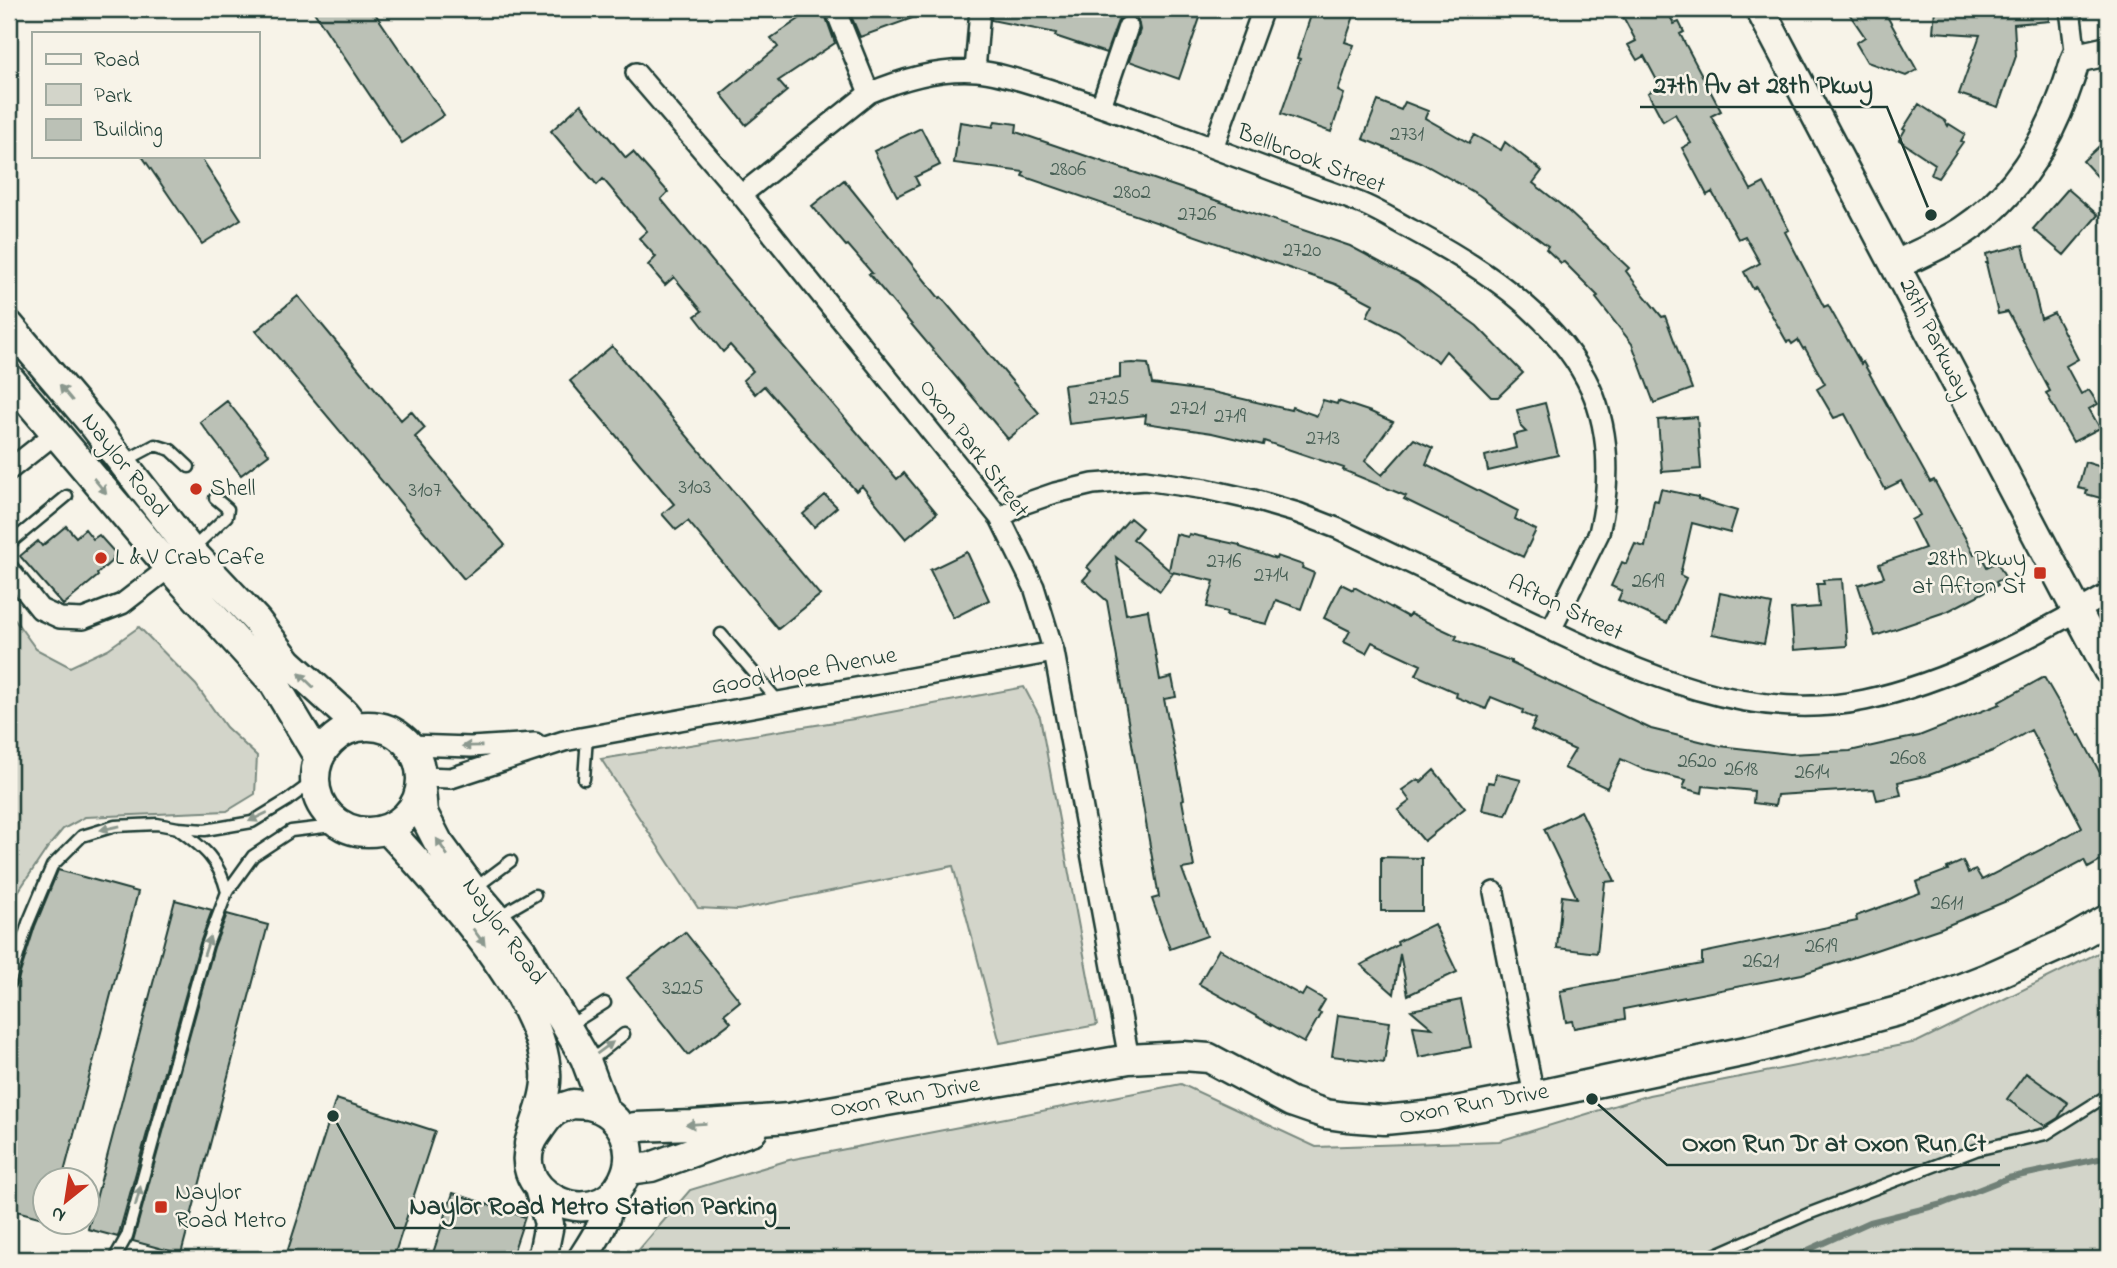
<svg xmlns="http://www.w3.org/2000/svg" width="2117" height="1268" viewBox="0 0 2117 1268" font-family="'Indie Flower',sans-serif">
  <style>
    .green { fill: #d3d5ca; stroke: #79897f; stroke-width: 2 }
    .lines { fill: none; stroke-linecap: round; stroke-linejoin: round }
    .stream { stroke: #6f8077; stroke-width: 6 }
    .building { fill: #bbc1b6; stroke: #1f3d34; stroke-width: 2 }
    .lane-casing { stroke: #1f3d34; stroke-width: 15 }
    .street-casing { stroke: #1f3d34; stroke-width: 24 }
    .secondary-casing { stroke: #1f3d34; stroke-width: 33 }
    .lane { stroke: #f7f3e8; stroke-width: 10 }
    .street { stroke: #f7f3e8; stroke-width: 19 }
    .secondary { stroke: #f7f3e8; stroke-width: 28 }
    .oneway { fill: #8b988e }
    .poi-dot { fill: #c8321e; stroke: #f7f3e8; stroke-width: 2.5 }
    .labels { text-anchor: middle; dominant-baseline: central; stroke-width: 5; stroke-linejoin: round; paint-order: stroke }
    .number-label { font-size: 21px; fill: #465e54 }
    .street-label { font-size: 24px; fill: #1f3d34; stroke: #f7f3e8 }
    .poi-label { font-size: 24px; fill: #1f3d34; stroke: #f7f3e8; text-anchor: start }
    .leader { fill: none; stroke: #1f3d34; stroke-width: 2.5 }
    .callout-dot { fill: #1f3d34; stroke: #f7f3e8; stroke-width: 2.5 }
    .callout-label { font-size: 26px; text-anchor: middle; font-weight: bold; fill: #1f3d34; stroke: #f7f3e8; stroke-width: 5; stroke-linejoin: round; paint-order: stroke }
  </style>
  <rect width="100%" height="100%" fill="#f7f3e8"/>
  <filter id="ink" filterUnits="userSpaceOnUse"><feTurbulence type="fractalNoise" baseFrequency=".0143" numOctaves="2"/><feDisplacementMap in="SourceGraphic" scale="14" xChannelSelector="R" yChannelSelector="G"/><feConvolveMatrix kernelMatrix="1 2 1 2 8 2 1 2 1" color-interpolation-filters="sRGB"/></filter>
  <g filter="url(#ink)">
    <path class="green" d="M9 612 36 649 70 667 108 649 139 627 196 685 226 727 257 756 255 794 227 811 85 817 63 829 48 847 18 892 9 922Z
      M1024 687 1040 717 1097 1025 1000 1043 953 866 738 910 698 908 601 759 854 719Z
      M2108 948V1259H631L690 1190 789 1160 1181 1084 1316 1147 1499 1141 1649 1095 1917 1042Z"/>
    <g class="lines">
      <path class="stream" d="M1794 1259 1808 1250 1870 1222 1942 1204 2008 1178 2108 1157"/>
    </g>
    <path class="building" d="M312 9H372L444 115 402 143Z
      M814 9H823L835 43 778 81 787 91 746 125 721 94 778 47 771 38Z
      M848 9H931L932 11 860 37Z
      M992 9H1203L1179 79 1129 61 1140 30 1138 20 1133 16 1126 15 1119 18 1106 53 1055 36 1056 33 991 20Z
      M1313 9H1341L1355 13 1345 42 1354 45 1338 91 1344 94 1331 132 1281 114 1300 59 1297 58Z
      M1619 9H1666L1674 24 1679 22 1684 32 1680 34 1721 111 1711 116 1751 190 1764 183 1789 230 1785 232 1824 307 1828 305 1861 364 1863 362 1930 482 1934 480 1974 554 1979 551 1987 567 1997 562 2005 577 1996 582 1998 585 1948 611 1875 636 1858 585 1884 577 1879 564 1925 548 1911 520 1920 515 1901 481 1885 489 1845 414 1834 418 1817 389 1825 384 1805 348 1803 349 1798 340 1792 344 1790 341 1787 342 1756 287 1753 289 1744 272 1760 263 1745 236 1738 239 1712 192 1707 195 1682 148 1691 143 1675 114 1663 121 1648 93 1660 86 1644 56 1637 60 1628 45 1636 41Z
      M1846 9H1883L1917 70 1906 76 1867 62 1856 43 1865 37Z
      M1935 9H2048L2049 21 2014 24 2016 56 1998 107 1959 94 1980 35 1933 32Z
      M1378 101 1401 110 1405 102 1428 111 1425 118 1469 143 1474 135 1501 150 1505 142 1542 171 1533 183 1565 208 1629 268 1626 271 1644 295 1662 317 1665 316 1692 389 1654 403 1632 344 1596 298 1598 296 1564 262 1561 263 1546 249 1548 246 1479 195 1420 162 1363 139Z
      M581 104 626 158 633 152 668 192 661 199 755 313 897 479 904 473 937 513 906 539 862 486 856 491 764 386 755 394 743 380 753 371 730 345 723 352 695 316 702 311 674 277 665 285 648 265 656 257 639 238 647 231 603 179 597 185 551 131Z
      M1919 104 1945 121 1948 126 1949 124 1965 134 1961 141 1963 142 1938 178 1931 175 1935 164 1899 140 1905 130 1903 129Z
      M995 121 1017 124 1016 132 1350 246 1417 282 1477 326 1523 373 1498 397H1491L1446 351 1438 362 1398 332 1367 316 1373 304 1335 284 1022 176 1024 172 954 163 960 122 993 127Z
      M921 128 940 165 915 177 919 185 897 196 874 151Z
      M2108 138V188L2083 161Z
      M142 156H200L241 219 202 244Z
      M844 180 939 298 941 297 1039 413 1008 439 869 274 872 273 848 245 846 246 812 206Z
      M2068 189 2098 215 2064 255 2033 229Z
      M2023 245 2041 319 2054 313 2078 359 2066 366 2081 394 2089 390 2098 404 2089 409 2100 428 2073 442 2046 393 2050 391 2008 312 1998 314 1986 263H1988L1986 254Z
      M298 296 401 420 411 411 425 428 415 437 505 545 464 579 256 331Z
      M612 346 820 595 778 629 688 521 676 530 662 514 674 504 570 381Z
      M1132 363 1148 364 1152 384 1213 392 1291 410 1292 407 1317 416 1323 400 1337 404 1338 401 1371 412 1393 422 1365 461 1382 475 1414 439 1433 448 1426 464 1518 511 1515 519 1536 530 1523 557 1404 499 1406 496 1343 470 1344 468 1264 441 1263 445 1212 433 1145 423 1146 415 1069 424 1064 385 1120 378V364Z
      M227 401 269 454 241 475 200 422Z
      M1545 403 1558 455 1488 471 1485 456 1516 448 1513 435 1526 432 1521 427 1517 410Z
      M1697 417 1701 469 1662 472 1658 420Z
      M2085 462 2108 469V500L2086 494 2087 490 2078 488Z
      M1661 489 1698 497V499L1737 511 1730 533 1692 523 1680 575 1686 578 1667 623 1618 600 1622 591 1611 586 1622 562 1626 564 1635 544 1645 547 1654 500 1658 501Z
      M825 495 837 507 814 527 803 514Z
      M1130 518 1142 528 1133 539 1169 570 1176 534 1188 537 1189 534 1240 545V547L1276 559 1277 556 1303 565 1302 568 1314 573 1301 609 1276 600 1267 624 1226 615 1227 612 1207 607 1214 581 1172 572 1173 573 1160 591 1116 557 1126 614 1148 610 1160 680 1172 677 1176 697 1164 699 1184 799 1182 800 1194 867 1182 869 1207 936 1170 949 1152 899 1159 897 1107 601 1083 580 1091 571 1087 567Z
      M66 526 76 537 85 529 93 539 99 535 116 554 113 557 114 559 97 574 98 576 63 605 20 556 38 541 42 546Z
      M967 552 989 600 953 618 930 570Z
      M1842 579 1847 646 1794 650 1791 609 1819 607 1817 584H1824L1823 580Z
      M1341 584 1353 590 1354 587 1408 617 1410 614 1457 636 1455 640 1511 661V663L1651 729 1720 746 1790 754 1850 751 1899 740 1919 736 2000 704 1999 702 2044 677 2078 736 2080 735 2108 788V857L2088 868 2084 860 2009 900 1941 928 1870 952 1802 974 1624 1009 1625 1019 1574 1028 1572 1021 1566 1022 1560 991 1566 990 1565 989 1702 964V953L1857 921 1856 916 1920 893 1916 882 1948 870 1947 868 1963 861 1968 873 1976 870 1982 880 2069 835 2082 827 2031 730 1995 750 1970 760 1929 775 1898 782 1901 795 1877 800 1874 789 1777 795 1775 806 1753 803 1754 791 1703 786 1702 793 1683 788 1686 780 1645 770 1621 759 1607 788 1564 768 1575 750 1531 730 1536 719 1522 713 1523 710 1491 697 1486 709 1456 697 1457 693 1416 675 1421 665 1372 642 1366 653 1344 642 1350 631 1324 618Z
      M1720 593 1772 604 1764 644 1712 634Z
      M1434 770 1465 808 1424 841 1398 810 1410 801 1402 790 1418 779 1421 782Z
      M1496 774 1521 780 1506 815 1482 810 1488 782 1494 783Z
      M1581 811 1615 881 1605 882 1597 953 1557 948 1562 896 1577 898 1544 829Z
      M1381 857 1422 858V911H1381Z
      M58 870 138 892 62 1180H46V1219L9 1209V1002L12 991 16 986 35 926Z
      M175 900 212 910 200 943 118 1237 88 1229Z
      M227 914 268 925 181 1254 133 1241 214 947Z
      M1434 924 1457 972 1408 995 1400 954 1394 994 1361 965 1398 945 1397 942Z
      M685 932 740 1001 724 1014 731 1022 688 1055 627 978Z
      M1219 949 1302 996 1306 989 1325 1000 1318 1012 1321 1013 1304 1043 1199 984Z
      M1461 1000 1471 1047 1419 1057 1413 1026 1432 1028 1411 1010Z
      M1338 1015 1390 1022 1384 1063 1332 1056Z
      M2026 1073 2068 1103 2058 1118 2045 1126 2007 1099Z
      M336 1099 435 1131 393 1259H285Z
      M453 1193 525 1217 511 1259H431Z"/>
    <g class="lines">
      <g class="lane-casing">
        <path id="lane" d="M125 461 155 445 171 450 189 467
          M9 544 67 496
          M191 550 227 516 228 509 215 498
          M721 634 778 701
          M584 779 587 737
          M178 829C204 848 219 860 227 892
          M475 888 511 861
          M497 917 535 895
          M9 984 28 923 52 866 82 836 115 826 157 824 178 828 205 830 252 822 288 800 315 780
          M570 1025 605 1003
          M589 1057 599 1054 624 1034
          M114 1259 127 1236 207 945 227 892 253 856 291 831 341 825
          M1705 1259 1808 1214 1976 1150 2046 1134 2108 1095"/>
      </g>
      <g class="street-casing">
        <path id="street" d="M835 9 869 93
          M2070 9 2076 58
          M975 71 980 9
          M636 73 741 195 1000 518 1034 587 1054 652 1129 1059
          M1101 106 1128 27
          M1213 148 1263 9
          M741 195 869 93C902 79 940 68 977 71 1001 73 1025 82 1048 89 1092 103 1135 119 1178 135 1220 151 1263 167 1306 183 1326 190 1346 197 1365 205 1381 212 1397 222 1412 230 1479 266 1549 310 1586 379 1611 426 1611 483 1599 533L1551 630
          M9 470 56 433
          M1000 518 1023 504 1055 493 1093 484 1145 480 1205 489 1254 500 1298 513 1339 529C1400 558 1461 587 1521 616 1629 667 1743 726 1865 700 1950 682 2034 636 2108 594
          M9 570 40 609 60 618 83 619 122 604 179 560
          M410 745 471 747 535 743
          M422 777 451 778 564 741 1054 652
          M1494 892 1534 1096"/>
      </g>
      <g class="secondary-casing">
        <path id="secondary" d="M1760 9 2108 670
          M1896 265C1918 254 1943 244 1963 231 2024 191 2057 125 2076 58L2108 51
          M9 325 92 423 191 551 256 620 288 662 344 713 355 727
          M9 378 169 567 274 683 319 758
          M315 779a53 53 0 1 1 106 0a53 53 0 1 1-106 0Z
          M421 790 423 813 438 842 473 890 496 917 522 951 585 1058 605 1111
          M387 829C438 884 542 995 546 1072 548 1095 535 1122 529 1144
          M573 1104C578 1105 584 1104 589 1105 624 1113 638 1151 623 1180 594 1239 498 1188 537 1133 549 1115 552 1110 573 1104Z
          M625 1133 635 1127 692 1125 789 1118 1129 1059 1183 1056 1209 1058 1291 1102 1326 1114 1347 1117 1384 1120 1435 1115 1534 1096 1751 1050 1913 1007 1987 978 2066 943 2108 919
          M628 1170 651 1167 753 1130
          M539 1188 549 1224 542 1259
          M582 1259C594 1240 608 1220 610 1197"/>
      </g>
      <use href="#lane" class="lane"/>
      <use href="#street" class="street"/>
      <use href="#secondary" class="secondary"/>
    </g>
    <defs><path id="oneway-solid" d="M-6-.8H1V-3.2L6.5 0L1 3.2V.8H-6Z" transform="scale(1.75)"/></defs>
    <g class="oneway">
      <use href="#oneway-solid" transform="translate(66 393) rotate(-130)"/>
      <use href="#oneway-solid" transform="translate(100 486) rotate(50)"/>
      <use href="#oneway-solid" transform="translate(306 680) rotate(-136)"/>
      <use href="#oneway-solid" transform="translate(472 746) rotate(179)"/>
      <use href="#oneway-solid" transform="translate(258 817) rotate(154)"/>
      <use href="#oneway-solid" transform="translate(110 828) rotate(168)"/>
      <use href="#oneway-solid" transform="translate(442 847) rotate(-123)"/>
      <use href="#oneway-solid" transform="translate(479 937) rotate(54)"/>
      <use href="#oneway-solid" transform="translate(207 946) rotate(-72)"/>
      <use href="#oneway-solid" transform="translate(605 1048) rotate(-36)"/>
      <use href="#oneway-solid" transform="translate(696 1124) rotate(177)"/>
      <use href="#oneway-solid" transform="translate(138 1196) rotate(-75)"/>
    </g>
  </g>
  <g class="poi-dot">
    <circle cx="196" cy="489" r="7"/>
    <circle cx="101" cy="558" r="7"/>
    <rect x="2033" y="566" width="14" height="14" rx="3.5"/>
    <rect x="154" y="1200" width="14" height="14" rx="3.5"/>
  </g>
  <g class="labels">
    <g class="number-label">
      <text x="1407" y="135">2731</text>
      <text x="1068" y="170">2806</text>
      <text x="1132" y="193">2802</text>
      <text x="1197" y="215">2726</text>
      <text x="1302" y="251">2720</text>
      <text x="1109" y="399">2725</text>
      <text x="1188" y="409">2721</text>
      <text x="1230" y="417">2719</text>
      <text x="1323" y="439">2713</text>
      <text x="695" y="488">3103</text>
      <text x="425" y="491">3107</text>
      <text x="1224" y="562">2716</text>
      <text x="1271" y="576">2714</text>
      <text x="1648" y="582">2619</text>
      <text x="1908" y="759">2608</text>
      <text x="1697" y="762">2620</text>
      <text x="1741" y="770">2618</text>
      <text x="1812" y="773">2614</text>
      <text x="1947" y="904">2611</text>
      <text x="1821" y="947">2619</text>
      <text x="1761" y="962">2621</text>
      <text x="683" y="989">3225</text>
    </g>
    <g class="street-label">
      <text transform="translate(1311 160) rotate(21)">Bellbrook Street</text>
      <text transform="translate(1934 339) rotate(63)">28th Parkway</text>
      <text transform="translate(973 449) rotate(53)">Oxon Park Street</text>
      <text transform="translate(124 466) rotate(52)">Naylor Road</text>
      <text transform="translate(1565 609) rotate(25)">Afton Street</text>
      <text transform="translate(804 672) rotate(-10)">Good Hope Avenue</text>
      <text transform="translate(503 932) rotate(54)">Naylor Road</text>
      <text transform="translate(905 1098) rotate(-10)">Oxon Run Drive</text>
      <text transform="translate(1474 1105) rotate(-10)">Oxon Run Drive</text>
    </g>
    <g class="poi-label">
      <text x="210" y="489">Shell</text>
      <text x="115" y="558">L &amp; V Crab Cafe</text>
      <text x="2026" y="559" text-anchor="end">28th Pkwy<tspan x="2026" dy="28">at Afton St</tspan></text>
      <text x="175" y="1193">Naylor<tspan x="175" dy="28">Road Metro</tspan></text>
    </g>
  </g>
  <path class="leader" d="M1931 215L1887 107H1640M1592 1099L1667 1165H2000M333 1116L395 1228H790"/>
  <g class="callout-dot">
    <circle cx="1931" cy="215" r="7"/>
    <circle cx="1592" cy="1099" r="7"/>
    <circle cx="333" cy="1116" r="7"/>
  </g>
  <g class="callout-label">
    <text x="1763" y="93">27th Av at 28th Pkwy</text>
    <text x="1834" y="1151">Oxon Run Dr at Oxon Run Ct</text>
    <text x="593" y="1214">Naylor Road Metro Station Parking</text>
  </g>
  <rect width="2117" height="1268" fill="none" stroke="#f7f3e8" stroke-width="35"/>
  <rect x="18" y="18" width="2082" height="1233" fill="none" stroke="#1f3d34" stroke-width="2.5" filter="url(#ink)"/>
  <rect x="32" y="32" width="228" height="126" fill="#f7f3e8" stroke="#a1aaa0" stroke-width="2"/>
  <rect x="46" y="54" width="35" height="10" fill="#f7f3e8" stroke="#a1aaa0" stroke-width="2"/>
  <text x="94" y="66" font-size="21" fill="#1f3d34">Road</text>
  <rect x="46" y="84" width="35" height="21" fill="#d3d5ca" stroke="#a1aaa0" stroke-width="2"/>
  <text x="94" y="102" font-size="21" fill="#1f3d34">Park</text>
  <rect x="46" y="119" width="35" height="21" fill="#bbc1b6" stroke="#a1aaa0" stroke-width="2"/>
  <text x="94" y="136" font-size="21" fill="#1f3d34">Building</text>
  <g transform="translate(66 1201) rotate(210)"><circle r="33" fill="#f7f3e8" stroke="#a1aaa0" stroke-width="2"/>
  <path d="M0-5L12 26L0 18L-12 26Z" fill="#c8321e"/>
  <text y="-10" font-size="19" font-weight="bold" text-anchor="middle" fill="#1f3d34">N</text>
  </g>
</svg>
